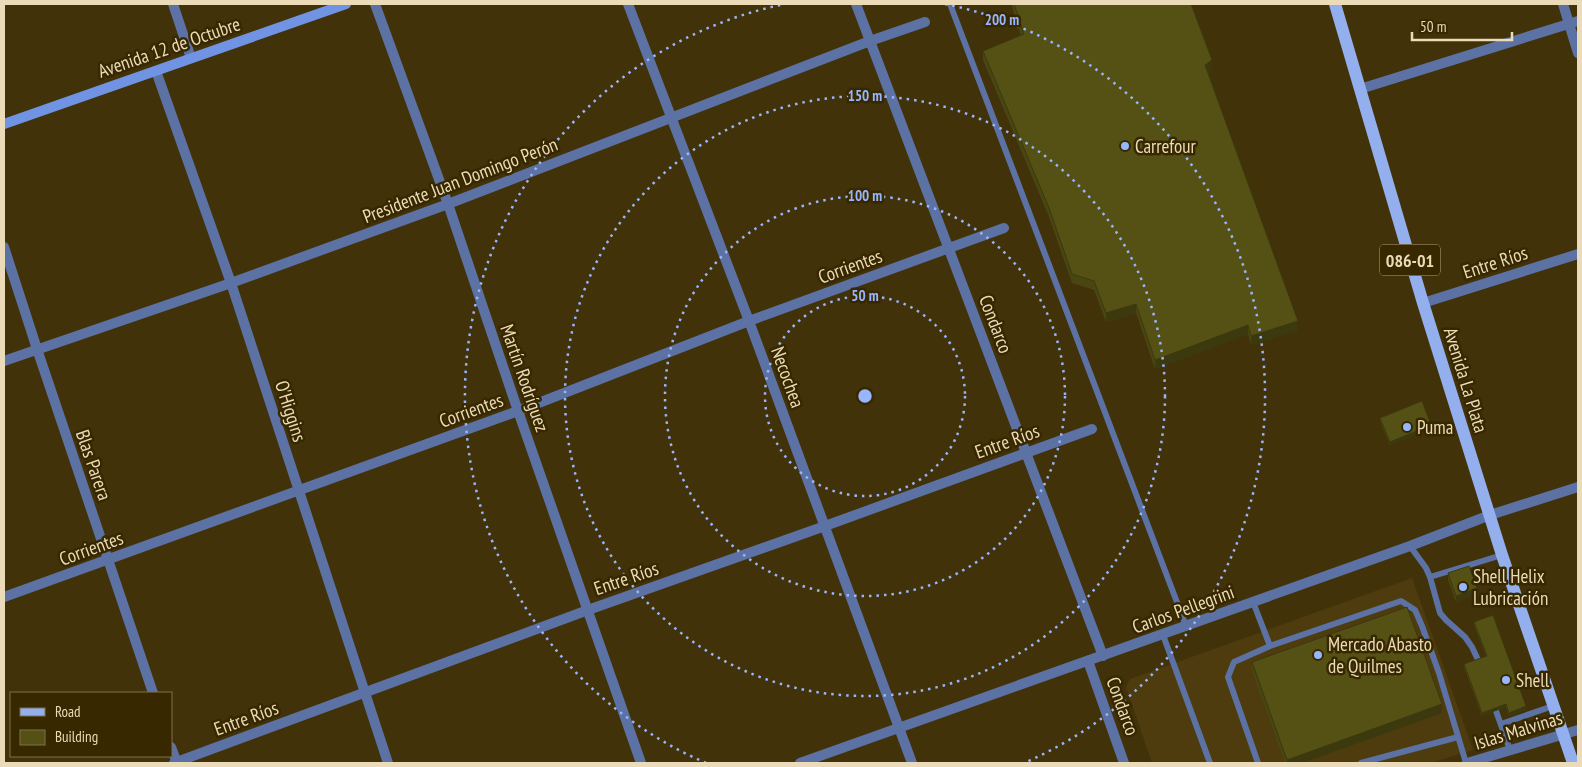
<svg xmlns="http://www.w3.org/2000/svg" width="1582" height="767" viewBox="0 0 1582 767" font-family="'PT Sans Narrow',sans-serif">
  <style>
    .built { fill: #4e3c0e }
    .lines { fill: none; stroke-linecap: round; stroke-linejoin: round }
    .service { stroke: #5c72a5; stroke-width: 6 }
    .minor { stroke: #5c72a5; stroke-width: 10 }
    .tertiary { stroke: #5c72a5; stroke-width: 10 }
    .secondary { stroke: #7193e4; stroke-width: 10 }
    .primary { stroke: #94afee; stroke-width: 12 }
    .wall { fill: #494612 }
    .shaded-wall { fill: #3c390f }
    .building { fill: #555115; stroke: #3c390f }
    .ring { fill: none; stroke: #97b6fd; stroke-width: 2.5; stroke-dasharray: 2.5 5 }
    .poi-dot { fill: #97b6fd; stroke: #372800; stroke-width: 2 }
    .labels { text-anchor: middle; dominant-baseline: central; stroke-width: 5; stroke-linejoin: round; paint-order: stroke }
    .shield { fill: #372800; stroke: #b5a581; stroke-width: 1 }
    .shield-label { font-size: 18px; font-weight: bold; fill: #ebdbb8 }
    .street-label { font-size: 19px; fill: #ebdbb8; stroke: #372800 }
    .poi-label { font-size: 19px; fill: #ebdbb8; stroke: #372800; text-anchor: start }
    .centre { fill: #97b6fd; stroke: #372800; stroke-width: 2.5 }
    .ring-label { font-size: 15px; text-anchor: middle; font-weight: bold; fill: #97b6fd; stroke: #372800; stroke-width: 5; stroke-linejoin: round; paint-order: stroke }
  </style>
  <rect width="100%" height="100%" fill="#42320a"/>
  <path class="built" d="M1412 578 1473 750 1430 763H1152L1126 687 1130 679Z"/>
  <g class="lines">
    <path class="service" d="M950 4 1186 626
      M1410 546 1426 568 1430 577 1502 555
      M1430 577 1440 613 1446 620 1465 637 1472 647 1479 662
      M1253 602 1270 646
      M1163 635 1210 763
      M1496 711 1510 750
      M1501 724 1553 706
      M1258 763 1228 677 1234 662 1270 646 1401 601 1415 610 1422 626 1439 673 1466 763
      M1361 763 1458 737"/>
    <path class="minor" d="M173 4 191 58
      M628 4 749 321 912 763
      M856 4 1103 656
      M1563 4 1578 53
      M156 71 231 283 388 763
      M1360 89 1578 21
      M4 247 37 349 153 693
      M1423 303 1578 254
      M4 361 231 283 448 204 870 41 925 22
      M4 597 518 411 749 321 1004 228
      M1088 661 1124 763
      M171 747 177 763
      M174 763 588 610 825 526 1092 429
      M1467 763 1578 730"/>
    <path class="tertiary" d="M375 4 448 204 518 411 641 763
      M800 763 1410 546 1490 515 1578 487"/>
    <path class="secondary" d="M4 124 346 4"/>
    <path class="primary" d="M1335 4 1423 303 1502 555 1573 763"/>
  </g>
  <path class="wall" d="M1011 4H1191L1212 69 1208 72 1298 330 1251 345 1248 334 1155 369 1136 313 1106 322 1094 290 1072 283 1049 217 983 60V51L1021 36Z
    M1380 418 1431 428 1390 445 1380 421Z
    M1448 573 1477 594 1456 602 1448 580Z
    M1474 622 1526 710 1509 716 1506 707 1482 716 1464 667V664L1486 656 1474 625Z
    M1252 662 1442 713 1303 763H1285L1252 671Z"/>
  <path class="shaded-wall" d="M1212 60V69L1205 74V65Z
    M1136 304V313L1106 322V313Z
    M1298 321V330L1251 345V336Z
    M1248 325V334L1155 369V360Z
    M1431 425V428L1390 445V442Z
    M1477 588V594L1456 602V596Z
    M1442 704V713L1303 763H1287V760Z
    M1506 704V707L1482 716V713Z
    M1526 706V710L1509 716V713Z"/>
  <path class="building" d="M1014 4H1191L1212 60 1205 65 1298 321 1251 336 1248 325 1155 360 1136 304 1106 313 1094 281 1072 274 1049 208 983 51 1024 34Z
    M1422 401 1431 425 1390 442 1380 418Z
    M1469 566 1477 588 1456 596 1448 573Z
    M1407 607 1442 704 1287 760 1252 662Z
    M1493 615 1526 706 1509 713 1506 704 1482 713 1464 664 1487 656 1474 622Z"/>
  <g class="ring">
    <circle cx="865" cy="396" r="100"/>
    <circle cx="865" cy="396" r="200"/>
    <circle cx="865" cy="396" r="300"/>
    <path d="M706 763A400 400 0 0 1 785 4M945 4A400 400 0 0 1 1024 763"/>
  </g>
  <g class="poi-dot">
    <circle cx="1125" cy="146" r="5"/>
    <circle cx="1407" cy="427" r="5"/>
    <circle cx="1463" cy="587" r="5"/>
    <circle cx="1318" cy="655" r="5"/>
    <circle cx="1506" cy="680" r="5"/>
  </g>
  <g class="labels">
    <rect class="shield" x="1380" y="244.5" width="60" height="31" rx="4"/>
    <g class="shield-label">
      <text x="1410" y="260">086-01</text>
    </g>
    <g class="street-label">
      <text transform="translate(169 47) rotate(-19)">Avenida 12 de Octubre</text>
      <text transform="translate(460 180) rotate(-21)">Presidente Juan Domingo Perón</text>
      <text transform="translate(1495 262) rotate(-18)">Entre Ríos</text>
      <text transform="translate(850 266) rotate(-20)">Corrientes</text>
      <text transform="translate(996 324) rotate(69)">Condarco</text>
      <text transform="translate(788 377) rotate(70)">Necochea</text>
      <text transform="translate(525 378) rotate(71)">Martín Rodríguez</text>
      <text transform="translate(1466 380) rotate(73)">Avenida La Plata</text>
      <text transform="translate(471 410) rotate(-20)">Corrientes</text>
      <text transform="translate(291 411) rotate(72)">O'Higgins</text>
      <text transform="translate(1007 441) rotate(-20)">Entre Ríos</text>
      <text transform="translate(94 465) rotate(71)">Blas Parera</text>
      <text transform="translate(91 548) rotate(-20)">Corrientes</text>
      <text transform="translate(626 578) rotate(-19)">Entre Ríos</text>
      <text transform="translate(1183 609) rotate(-20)">Carlos Pellegrini</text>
      <text transform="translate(1123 706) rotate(70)">Condarco</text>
      <text transform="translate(246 718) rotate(-20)">Entre Ríos</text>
      <text transform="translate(1518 730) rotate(-17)">Islas Malvinas</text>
    </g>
    <g class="poi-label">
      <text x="1135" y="146">Carrefour</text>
      <text x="1417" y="427">Puma</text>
      <text x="1473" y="576">Shell Helix<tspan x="1473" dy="22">Lubricación</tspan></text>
      <text x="1328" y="644">Mercado Abasto<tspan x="1328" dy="22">de Quilmes</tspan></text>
      <text x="1516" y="680">Shell</text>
    </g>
  </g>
  <circle cx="865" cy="396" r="8" class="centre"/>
  <g class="ring-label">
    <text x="1002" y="25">200 m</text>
    <text x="865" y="101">150 m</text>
    <text x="865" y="201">100 m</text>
    <text x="865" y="301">50 m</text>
  </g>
  <rect width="1582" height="767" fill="none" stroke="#ebdbb8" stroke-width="10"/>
  <rect x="10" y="692" width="162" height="65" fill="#372800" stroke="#7f704a"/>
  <rect x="20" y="708" width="25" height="8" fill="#94afee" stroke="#7f704a"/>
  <text x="55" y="717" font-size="15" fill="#ebdbb8">Road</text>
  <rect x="20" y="730" width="25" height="15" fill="#555115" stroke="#7f704a"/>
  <text x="55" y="742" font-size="15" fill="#ebdbb8">Building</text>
  <path d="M1412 32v8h100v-8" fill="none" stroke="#ebdbb8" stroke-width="2.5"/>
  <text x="1420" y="32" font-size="15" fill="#ebdbb8" stroke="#372800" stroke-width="4" paint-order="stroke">50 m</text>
</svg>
